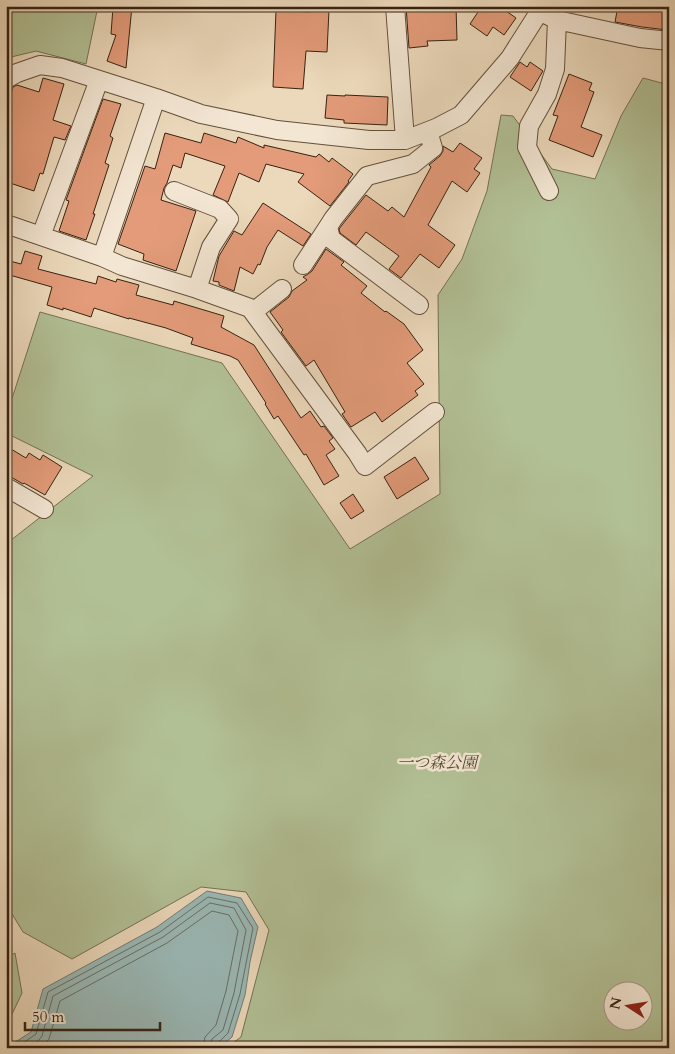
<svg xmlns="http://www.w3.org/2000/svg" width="675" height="1054" viewBox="0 0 675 1054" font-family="Cardo,'Noto Serif JP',serif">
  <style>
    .green { fill: #b2c095; stroke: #747154; fill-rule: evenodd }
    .water { fill: #9ab9b7; stroke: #727d75 }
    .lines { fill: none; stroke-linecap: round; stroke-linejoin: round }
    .shore { stroke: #686e64; stroke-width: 1 }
    .building { fill: #e39b79; stroke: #362212 }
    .minor-casing { stroke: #64503c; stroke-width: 20 }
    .minor { stroke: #f3e6d3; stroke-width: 18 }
    .labels { text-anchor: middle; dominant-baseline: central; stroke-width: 5; stroke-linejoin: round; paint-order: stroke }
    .park-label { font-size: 16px; font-style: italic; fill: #554a33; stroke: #f3e6d3 }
  </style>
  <rect width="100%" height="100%" fill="#ecd9bb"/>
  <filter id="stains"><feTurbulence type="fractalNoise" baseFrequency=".004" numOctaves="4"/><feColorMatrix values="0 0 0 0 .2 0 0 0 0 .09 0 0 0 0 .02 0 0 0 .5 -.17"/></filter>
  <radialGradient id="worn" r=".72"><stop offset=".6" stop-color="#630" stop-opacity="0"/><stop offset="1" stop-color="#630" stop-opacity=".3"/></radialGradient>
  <path class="green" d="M16 6H98L86 64 36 51 7 58 6 22Z
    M643 78 669 85V1048H226L241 1037 269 930 246 892 201 887 72 959 23 932 6 904V768L9 765 6 764V544L93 476 6 433V417L40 312 222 363 350 549 440 494 438 295 462 259 487 191 501 115 513 116 552 169 595 179 621 116ZM612 992H642V1022H612Z
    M15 953 22 993 6 1027V958Z"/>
  <path class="water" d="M207 891 241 898 258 927 250 962 245 995 232 1037 219 1048H6L31 1032 43 989 157 927Z"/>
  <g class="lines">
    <path class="shore" d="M16 1048 36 1034 48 992 160 932 208 897 237 903 253 928 240 994 228 1033 218 1043 217 1048
      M27 1048 39 1040 42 1036 53 996 163 937 210 903 234 908 246 930 234 993 223 1030 212 1039 210 1048
      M41 1048 49 1039 60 1001 167 943 212 911 229 915 238 931 226 991 216 1025 205 1037 203 1048"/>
  </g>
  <path class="building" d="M126 6H132L126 68 107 61 116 35 111 34 113 7 126 8Z
    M406 6H456L457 40 427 41 428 46 409 48Z
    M482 6H499L516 18 504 35 493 27 487 36 470 24Z
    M618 6H655L669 9 668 30 642 27 615 22Z
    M309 8 329 10 327 52 306 51 303 89 273 87 276 10 309 12Z
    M520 62 527 67 530 62 543 71 531 91 510 77Z
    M569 74 592 83 589 90 594 92 581 127 602 135 593 157 549 140 558 116 553 115Z
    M43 78 64 84 53 120 71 126 65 140 54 137 43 174 40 173 34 191 10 183 12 176 6 174V109L13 87 17 85 39 92Z
    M327 95 345 96V95L388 97 387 125 344 123V120L325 118Z
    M103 99 121 104 110 136 113 138 105 163 109 165 93 214H95L86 240 59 231 69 201 66 200Z
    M165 133 201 143 204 133 236 143 238 137 264 148V145L316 157 319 154 329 162 332 158 353 174 348 181 349 182 330 206 298 182 304 174 266 164 259 182 239 173 228 202 213 195 225 166 185 153 181 168 173 165 167 183 164 188 161 200 196 211 176 271 143 260 144 254 118 244 145 166 155 169Z
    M460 143 482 158 474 169 480 173 467 192 452 181 428 225 455 245 439 268 420 254 401 278 389 269 399 256 366 232 356 245 340 233 339 229 342 225 366 195 388 211 392 207 404 217 431 167 429 165 440 156 443 151V146L453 152Z
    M263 203 311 234 303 246 278 230 267 247 260 265 258 264 253 274 240 267 234 291 219 285V282L213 281 219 256 234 231 242 235Z
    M326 249 344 262 341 265 367 286 361 293 385 312 386 311 404 324 423 350 407 363 424 384 415 391 418 395 382 422 375 412 351 427 342 414 345 412 314 360 306 366 281 332 283 330 270 312 289 297 292 291 307 280 303 277 308 274 312 271Z
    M25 251 42 256 38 269 96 284 98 276 116 282 117 279 139 285 136 295 173 305 174 301 224 316 221 327 254 345 301 418 310 411 321 427 324 426 333 438 329 441 335 449 326 455 339 476 324 485 306 454 304 455 278 416 274 419 265 404 266 403 238 360 230 356 191 344 193 338 166 328 129 318V319L94 308 91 317 63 308V310L47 305 52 287 6 274V260L21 264Z
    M6 446 26 458 29 453 40 460 43 455 62 467 45 495 24 483 23 484 6 474Z
    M415 457 429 479 397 499 384 477Z
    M353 494 364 511 351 519 340 503Z"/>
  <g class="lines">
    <g class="minor-casing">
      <path id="minor" d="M395 6 405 140
        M547 15 557 20 640 38 669 41
        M6 79 17 73 40 65 62 68 156 98 201 114 277 130 369 140H405L436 128 461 115 510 58 543 6
        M156 98 102 257 122 266 197 289 250 308 357 453 365 466 435 412
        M174 191 220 209 229 219 211 247 197 289
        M549 191 527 147 529 126 547 94 555 69 557 20
        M6 224 102 257
        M41 236 99 80
        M303 265 328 227
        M419 305 331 239 328 227 333 219 367 176 413 164 433 148 428 131
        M253 312 282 289
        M6 487 44 509"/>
    </g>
    <use href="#minor" class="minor"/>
  </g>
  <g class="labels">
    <g class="park-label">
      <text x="437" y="763">一つ森公園</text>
    </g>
  </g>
  <rect width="675" height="1054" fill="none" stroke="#ecd9bb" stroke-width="25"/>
  <rect x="8" y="8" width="660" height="1039" fill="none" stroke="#362212" stroke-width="2.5"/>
  <rect x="12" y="12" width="650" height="1029" fill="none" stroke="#362212"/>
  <g transform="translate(628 1006) rotate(282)"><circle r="24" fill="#f3e6d3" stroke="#a79886"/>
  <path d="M0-4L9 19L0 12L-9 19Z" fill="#8f2418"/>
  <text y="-8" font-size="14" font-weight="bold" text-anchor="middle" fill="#362212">N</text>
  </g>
  <path d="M25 1022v8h135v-8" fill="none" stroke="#362212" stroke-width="2.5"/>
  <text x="32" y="1022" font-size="15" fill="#362212" stroke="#f3e6d3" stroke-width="4" paint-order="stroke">50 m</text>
  <rect width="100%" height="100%" filter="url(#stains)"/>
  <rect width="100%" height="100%" fill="url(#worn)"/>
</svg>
